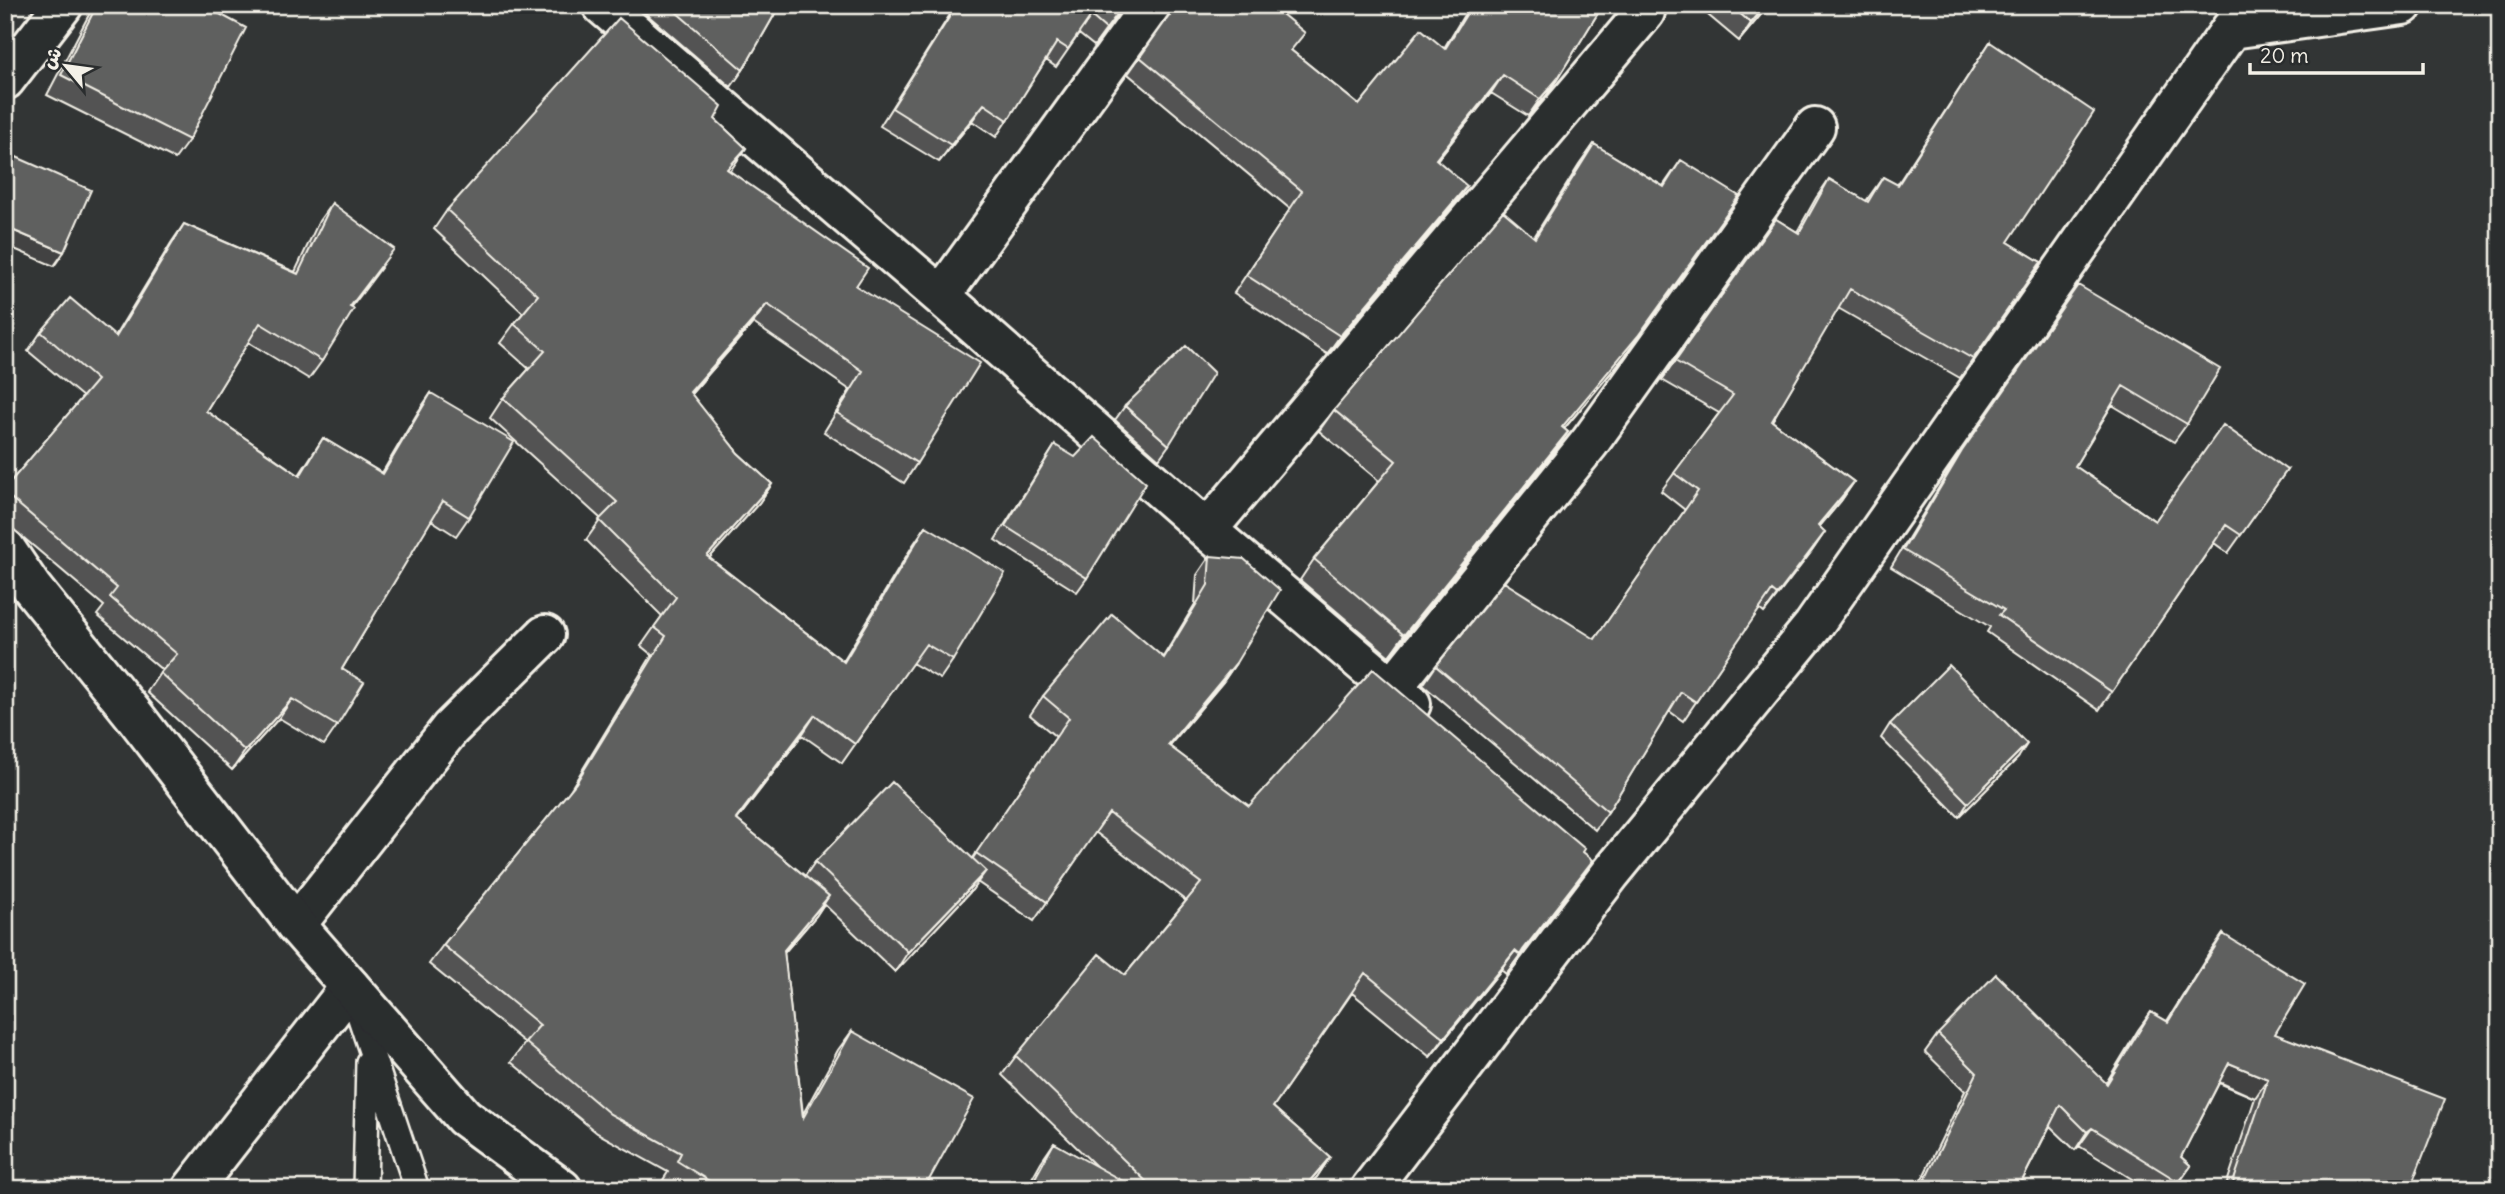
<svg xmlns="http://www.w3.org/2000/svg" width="2505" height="1194" viewBox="0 0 2505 1194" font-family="Delius,'Playpen Sans Arabic',sans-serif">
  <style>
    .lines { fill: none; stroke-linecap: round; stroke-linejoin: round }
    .service-casing { stroke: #f4f1e8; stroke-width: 28 }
    .minor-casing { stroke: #f4f1e8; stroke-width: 44 }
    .primary-casing { stroke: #f4f1e8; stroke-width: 44 }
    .service { stroke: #2a2d2e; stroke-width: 23 }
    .minor { stroke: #2a2d2e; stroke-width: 38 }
    .primary { stroke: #2a2d2e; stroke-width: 38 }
    .wall { fill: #525352; stroke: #f4f1e8; stroke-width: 2 }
    .shaded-wall { fill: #424342; stroke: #f4f1e8; stroke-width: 2 }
    .building { fill: #5f605f; stroke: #f4f1e8; stroke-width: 2 }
  </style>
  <rect width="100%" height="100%" fill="#323535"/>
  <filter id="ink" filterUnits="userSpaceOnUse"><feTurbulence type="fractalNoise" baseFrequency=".0143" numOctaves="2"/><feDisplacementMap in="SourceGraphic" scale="14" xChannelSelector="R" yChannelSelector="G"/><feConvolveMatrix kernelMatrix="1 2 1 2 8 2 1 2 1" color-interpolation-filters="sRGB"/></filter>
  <g filter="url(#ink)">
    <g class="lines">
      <g class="service-casing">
        <path id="service" d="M355 1003 417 1189
          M365 1189 368 1062"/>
      </g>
      <g class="minor-casing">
        <path id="minor" d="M602 5 941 296 1207 530 1411 704
          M2231 29 2403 5
          M5 80 63 5
          M941 296 1151 5
          M1207 530 1645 12
          M1392 688 1590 442 1815 127
          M296 925 450 729 545 635
          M192 1189 350 987
          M1370 1189 1611 873 1813 626 2231 29 2254 5"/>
      </g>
      <g class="primary-casing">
        <path id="primary" d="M5 548 32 588 134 715 296 925 464 1117 562 1189"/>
      </g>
      <use href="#service" class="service"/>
      <use href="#minor" class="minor"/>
      <use href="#primary" class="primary"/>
    </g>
    <path class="wall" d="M94 5H203L189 140 175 159 47 95Z
      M636 5H780L743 70 731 87Z
      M956 5H1124L1094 46 1079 34 1056 67 1046 60 996 137 972 121 939 162 880 126Z
      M1173 5H1271L1292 51 1359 105 1444 48 1470 5H1603L1558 78 1546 96 1528 116 1491 93 1437 160 1455 203 1327 354 1234 293 1290 209 1128 74 1169 16Z
      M1696 5H1769L1739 41Z
      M1990 42 2008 242 2041 262 1960 378 1838 308 1772 421 1854 482 1841 501 1819 527 1825 532 1812 551 1764 613 1759 609 1683 721 1669 711 1608 812 1595 830 1423 685 1436 666 1595 639 1685 510 1661 491 1719 413 1662 380 1776 219 1797 232 1816 198 1829 179 1866 201 1883 177 1897 185Z
      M715 119 746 148 729 171 856 286 917 463 904 483 824 432 850 390 753 323 691 394 738 453 772 484 759 503 709 558 843 661 913 545 926 526 953 660 940 679 912 663 842 763 802 735 737 820 805 876 815 862 973 858 1056 737 1030 715 1043 696 1163 657 1195 604 1197 575 1210 556 1236 663 1223 682 1169 746 1249 806 1583 852 1579 879 1510 969 1506 974 1501 970 1430 1057 1352 993 1273 1107 1330 1157 1317 1177 1306 1189H1026L1041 1162 1054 1143 1098 1168 1002 1075 1016 1056 1125 975 1186 901 1095 832 1034 921 977 882 972 890 895 972 824 904 816 916 784 953 803 1114 838 1050 852 1031 924 1189H677L663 1180 668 1172 597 1133 511 1062 525 1043 429 964 443 945 569 792 652 655 641 646 662 616 586 540 601 519 490 418 503 398 529 369 500 343 514 324 523 313 434 229 447 210Z
      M1594 144 1663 186 1681 160 1624 357 1564 429 1568 432 1553 453 1389 656 1300 580 1314 559 1379 481 1319 431 1334 410 1534 237 1579 165Z
      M332 203 381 268 351 308 322 361 309 379 248 342 206 411 299 475 323 438 382 473 418 412 431 393 469 517 456 536 431 520 342 669 337 726 324 745 279 718 232 770 147 692 162 670 97 615 104 606 5 522V488L83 397 28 351 41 332 115 336 171 243 184 224 295 272 319 221Z
      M2078 285 2187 424 2174 442 2112 405 2075 466 2155 521 2287 470 2228 553 2214 543 2099 710 1987 632 1990 627 1891 567 1950 469Z
      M1125 406 1169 445 1159 459 1115 420Z
      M1055 445 1087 578 1077 592 995 540Z
      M1890 724 2018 758 1959 817 1881 738Z
      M2223 934 2275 1034 2410 1189H2225L2255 1098 2219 1083 2181 1157 2191 1166 2175 1189H2148L2079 1146 2075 1150 2050 1126 2018 1189H1917L1965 1091 1925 1052 1938 1034 2106 1083 2138 1030 2151 1012 2167 1021 2210 952Z"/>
    <path class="shaded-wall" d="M1766 5H1769L1739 41 1751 23Z
      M1503 75 1491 93 1423 177 1436 159Z
      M1558 78 1546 96 1528 116 1540 99Z
      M984 104 972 121 939 162 951 145Z
      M746 148 733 167 714 189 727 169Z
      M1467 186 1455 203 1327 354 1340 336Z
      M1739 196 1624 357 1547 449 1562 427Z
      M5 227 64 252 54 266 5 245Z
      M767 304 753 323 676 411 690 392Z
      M1568 432 1553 453 1389 656 1404 635Z
      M1854 482 1841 501 1805 544 1818 525Z
      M772 484 759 503 694 575 707 556Z
      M1825 532 1812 551 1764 613 1777 595Z
      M1236 663 1223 682 1154 764 1168 745Z
      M292 699 279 718 232 770 245 751Z
      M815 715 802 735 723 838 736 819Z
      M2027 744 2018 758 1959 817 1968 803Z
      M1593 860 1579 879 1506 974 1520 955Z
      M986 871 972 890 895 972 908 952Z
      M829 896 816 916 770 969 784 950Z
      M1515 951 1501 970 1430 1057 1444 1038Z
      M2229 1063 2268 1079 2255 1098 2217 1081Z
      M2092 1128 2079 1146 2075 1150 2087 1132Z
      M1330 1157 1317 1177 1306 1189H1303Z"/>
    <path class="building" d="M97 5H203L246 28 189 140 61 75Z
      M668 5H780L743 70Z
      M957 5H1124L1106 29 1091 16 1068 49 1057 42 1008 120 984 104 951 145 892 108Z
      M1177 5H1271L1305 33 1291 50 1359 105 1421 29 1445 49 1472 5H1603L1558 78 1540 99 1503 75 1436 159 1467 186 1340 336 1246 275 1302 191 1140 57Z
      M1730 5H1766L1751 23Z
      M619 18 722 106 715 119 746 148 727 169 868 268 856 286 980 363 917 463 837 413 863 371 767 304 690 392 738 453 772 484 707 556 844 662 926 526 1005 573 953 660 926 644 855 744 815 715 736 819 829 896 784 950 803 1118 852 1031 974 1099 924 1189H740L736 1187 735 1189H722L677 1161 681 1153 610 1114 525 1042 540 1025 443 945 576 783 666 636 654 627 676 597 599 520 617 502 503 398 545 351 514 324 538 295 447 210Z
      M1990 42 2094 112 2008 242 2041 262 1973 359 1850 289 1772 421 1854 482 1818 525 1825 532 1777 595 1772 591 1696 702 1681 692 1608 812 1436 666 1504 582 1595 639 1698 491 1674 473 1733 395 1675 361 1776 219 1799 233 1829 179 1868 202 1883 177 1898 185Z
      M1594 144 1664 187 1681 160 1739 196 1638 336 1562 427 1568 432 1404 635 1314 559 1396 461 1334 410 1503 211 1535 238Z
      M5 152 91 190 64 252 5 227Z
      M332 203 394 249 350 307 354 309 322 361 260 323 206 411 300 476 323 438 383 474 431 393 514 442 469 517 443 501 342 669 364 682 337 726 292 699 245 751 160 673 177 654 110 597 117 588 5 493V488L97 380 41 332 70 298 116 337 184 224 298 274Z
      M2078 285 2220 369 2187 424 2123 386 2075 466 2155 521 2223 425 2287 470 2241 535 2226 525 2112 692 1999 615 2004 610 1903 550 1962 451Z
      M1186 346 1214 373 1169 445 1125 406Z
      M1094 437 1146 483 1087 578 1005 526 1055 445 1075 457Z
      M1210 556 1244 559 1280 590 1236 663 1168 745 1249 806 1373 669 1585 849 1583 852 1593 860 1523 950 1520 955 1515 951 1444 1038 1365 973 1273 1107 1330 1157 1303 1189H1154L1016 1056 1099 954 1125 975 1201 883 1109 813 1047 902 976 853 1069 718 1043 696 1112 614 1164 658 1208 585Z
      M1949 665 2027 744 1968 803 1890 724Z
      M892 782 986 871 908 952 815 862Z
      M2223 934 2305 984 2275 1034 2445 1099 2410 1189H2231L2268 1079 2229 1063 2181 1157 2191 1166 2179 1182 2092 1128 2087 1132 2060 1105 2018 1189H1932L1923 1184 1977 1073 1938 1034 1996 974 2107 1084 2151 1012 2168 1022Z
      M1054 1143 1137 1189H1029Z"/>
  </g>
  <rect width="2505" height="1194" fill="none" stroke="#2a2d2e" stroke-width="28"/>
  <rect x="14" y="14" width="2477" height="1166" fill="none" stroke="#f4f1e8" stroke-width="2.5" filter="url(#ink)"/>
  <g transform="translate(66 66) rotate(299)" stroke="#2a2d2e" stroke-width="5" paint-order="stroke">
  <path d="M0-5L12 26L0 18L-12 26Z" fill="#f4f1e8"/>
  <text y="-10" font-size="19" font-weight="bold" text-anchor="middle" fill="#f4f1e8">ش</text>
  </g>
  <path d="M2250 63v10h173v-10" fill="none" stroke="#f4f1e8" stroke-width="3.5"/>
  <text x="2260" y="63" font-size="21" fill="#f4f1e8" stroke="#2a2d2e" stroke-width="5" paint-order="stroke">20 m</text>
</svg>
